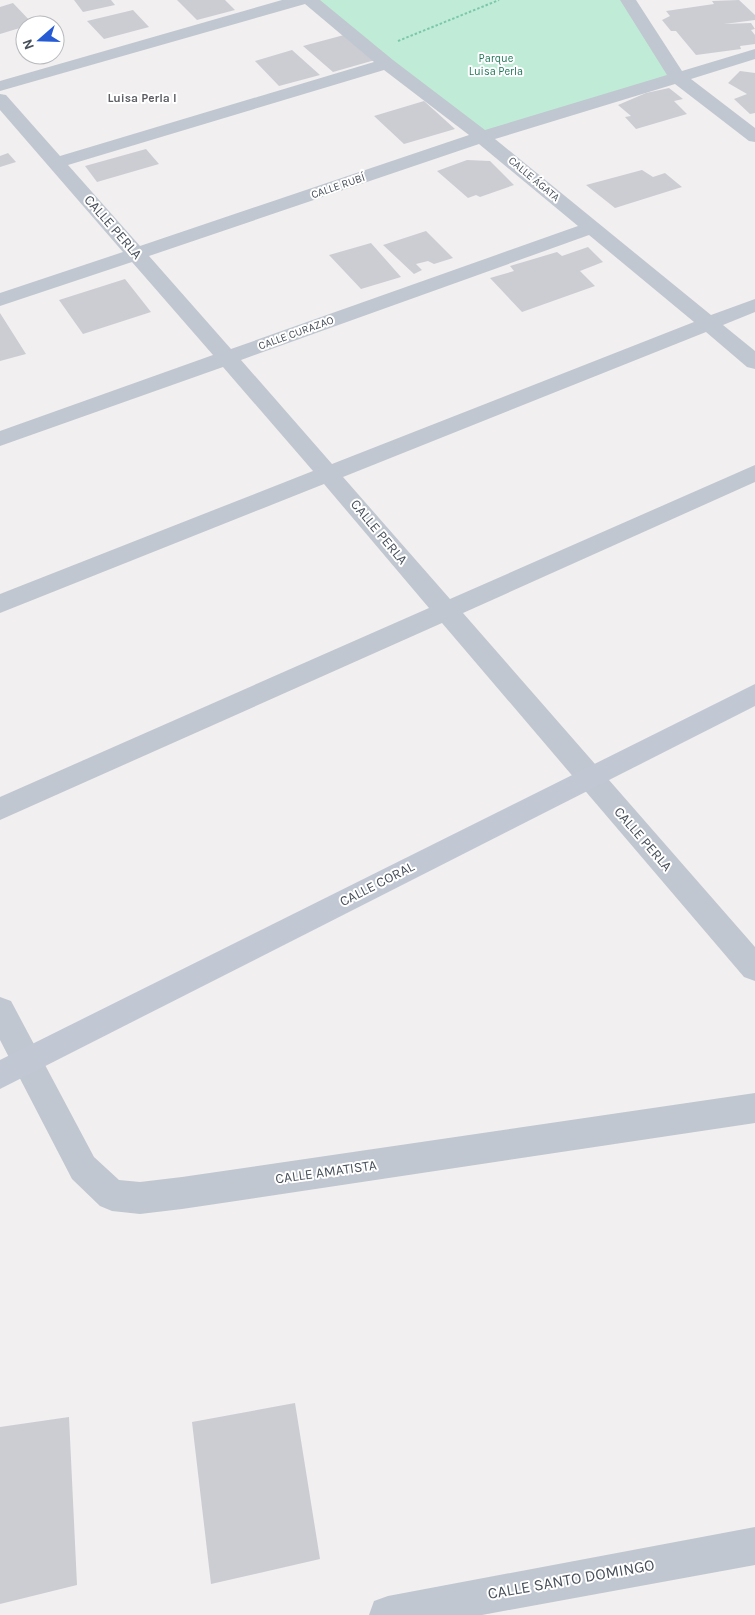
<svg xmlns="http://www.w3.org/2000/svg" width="755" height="1615" viewBox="0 0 755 1615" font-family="Karla,sans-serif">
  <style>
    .green { fill: #c0ecd7 }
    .building { fill: #cccdd3 }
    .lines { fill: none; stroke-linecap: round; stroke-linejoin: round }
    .path { stroke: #7bc7ac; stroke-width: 2; stroke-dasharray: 2.5 2; stroke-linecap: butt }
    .street { fill: #c0c7d0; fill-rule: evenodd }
    .secondary { fill: #c1c8d4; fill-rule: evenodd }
    .labels { text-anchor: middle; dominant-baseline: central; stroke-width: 4; stroke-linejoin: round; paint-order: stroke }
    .far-park-label { font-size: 11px; fill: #1e7756; stroke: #fff }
    .far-street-label { font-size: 11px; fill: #48505b; stroke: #fff }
    .far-neighbourhood-label { font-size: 12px; font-weight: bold; fill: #5c5e63; stroke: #fff }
    .street-label { font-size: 14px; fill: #48505b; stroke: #fff }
    .near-street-label { font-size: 16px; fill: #48505b; stroke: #fff }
  </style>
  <rect width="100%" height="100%" fill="#f1efef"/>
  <path class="green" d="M313 0H628L677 77 482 137Z"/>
  <path class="building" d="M74 0H111L115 5 83 12Z
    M177 0H225L235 10 197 20Z
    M739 0 755 15V20L724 24 751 23 755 29 751 30 755 35V44L740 46 741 49 696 55 676 31H671L662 20 670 16 666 11 714 4 712 1Z
    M13 3 33 24 0 34V7Z
    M133 10 149 27 104 39 87 21Z
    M344 35 375 60 333 72 303 46Z
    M292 50 320 75 279 86 255 61Z
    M740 71 755 73V113L750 114 734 99 747 94 728 83Z
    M669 88 683 99 674 101 687 114 636 129 625 117 631 116 618 105 646 93Z
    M424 101 455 129 404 144 374 116Z
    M146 149 159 164 97 182 85 166Z
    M8 153 16 162 0 167V156Z
    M467 160 490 161 514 185 480 197 476 195 468 198 437 171Z
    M642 170 653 177 665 173 682 187 615 208 586 185Z
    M426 231 453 258 434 264 428 261 416 264 422 270 414 274 383 245Z
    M371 243 401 277 361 289 329 255Z
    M588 247 603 262 580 271 595 286 522 312 490 278 514 271 510 266 557 252 562 256Z
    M125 279 151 312 83 334 59 300Z
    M0 313 26 354 0 361Z
    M295 1403 320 1559 211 1584 192 1422Z
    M69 1417 77 1585 0 1604V1427Z"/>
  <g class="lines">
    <path class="path" d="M398 41 499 0"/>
    <path class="street" d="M282 0H320L393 60 485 130 667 75 620 0H636L682 71 755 49V59L691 79 755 128V142L749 141 675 84 495 139 711 315 755 299V312L723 325 755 351V369L747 367 706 332 343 477 450 599 755 465V482L463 613 755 947V981L744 977 442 623 0 820V797L429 608 324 484 0 613V594L313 471 223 367 0 446V431L213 355 132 262 0 306V293L123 252 0 110V94L6 95 60 156 374 62 305 4 0 91V81ZM384 70 469 135 140 246 68 165ZM479 144 578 226 231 349 149 256ZM589 235 694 322 332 464 241 360Z
      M0 997 11 1001 94 1157 119 1180 140 1182 182 1177 755 1093V1123L182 1209 140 1214 112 1211 100 1206 72 1179 0 1040Z
      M755 1527V1565L482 1615H369L374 1601 388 1596Z"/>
    <path class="secondary" d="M755 684V706L0 1089V1060Z"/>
  </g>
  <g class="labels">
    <g class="far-park-label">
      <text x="496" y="58">Parque<tspan x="496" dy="13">Luisa Perla</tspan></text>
    </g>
    <g class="far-street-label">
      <text transform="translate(534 179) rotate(40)">CALLE ÁGATA</text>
      <text transform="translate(338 186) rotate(-19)">CALLE RUBÍ</text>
      <text transform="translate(296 333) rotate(-20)">CALLE CURAZAO</text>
    </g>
    <g class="far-neighbourhood-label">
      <text x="142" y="98">Luisa Perla I</text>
    </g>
    <g class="street-label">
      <text transform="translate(113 227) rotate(49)">CALLE PERLA</text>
      <text transform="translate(379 532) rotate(50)">CALLE PERLA</text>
      <text transform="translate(643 839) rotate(49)">CALLE PERLA</text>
      <text transform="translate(377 884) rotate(-27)">CALLE CORAL</text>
      <text transform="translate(326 1172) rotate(-8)">CALLE AMATISTA</text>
    </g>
    <g class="near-street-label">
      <text transform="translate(571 1579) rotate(-10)">CALLE SANTO DOMINGO</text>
    </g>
  </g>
  <g transform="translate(40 40) rotate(250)"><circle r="24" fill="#ffffff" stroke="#b6b9bd"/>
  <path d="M0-4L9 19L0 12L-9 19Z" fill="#265bd4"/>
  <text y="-8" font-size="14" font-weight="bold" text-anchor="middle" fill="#48505b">N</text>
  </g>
</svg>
